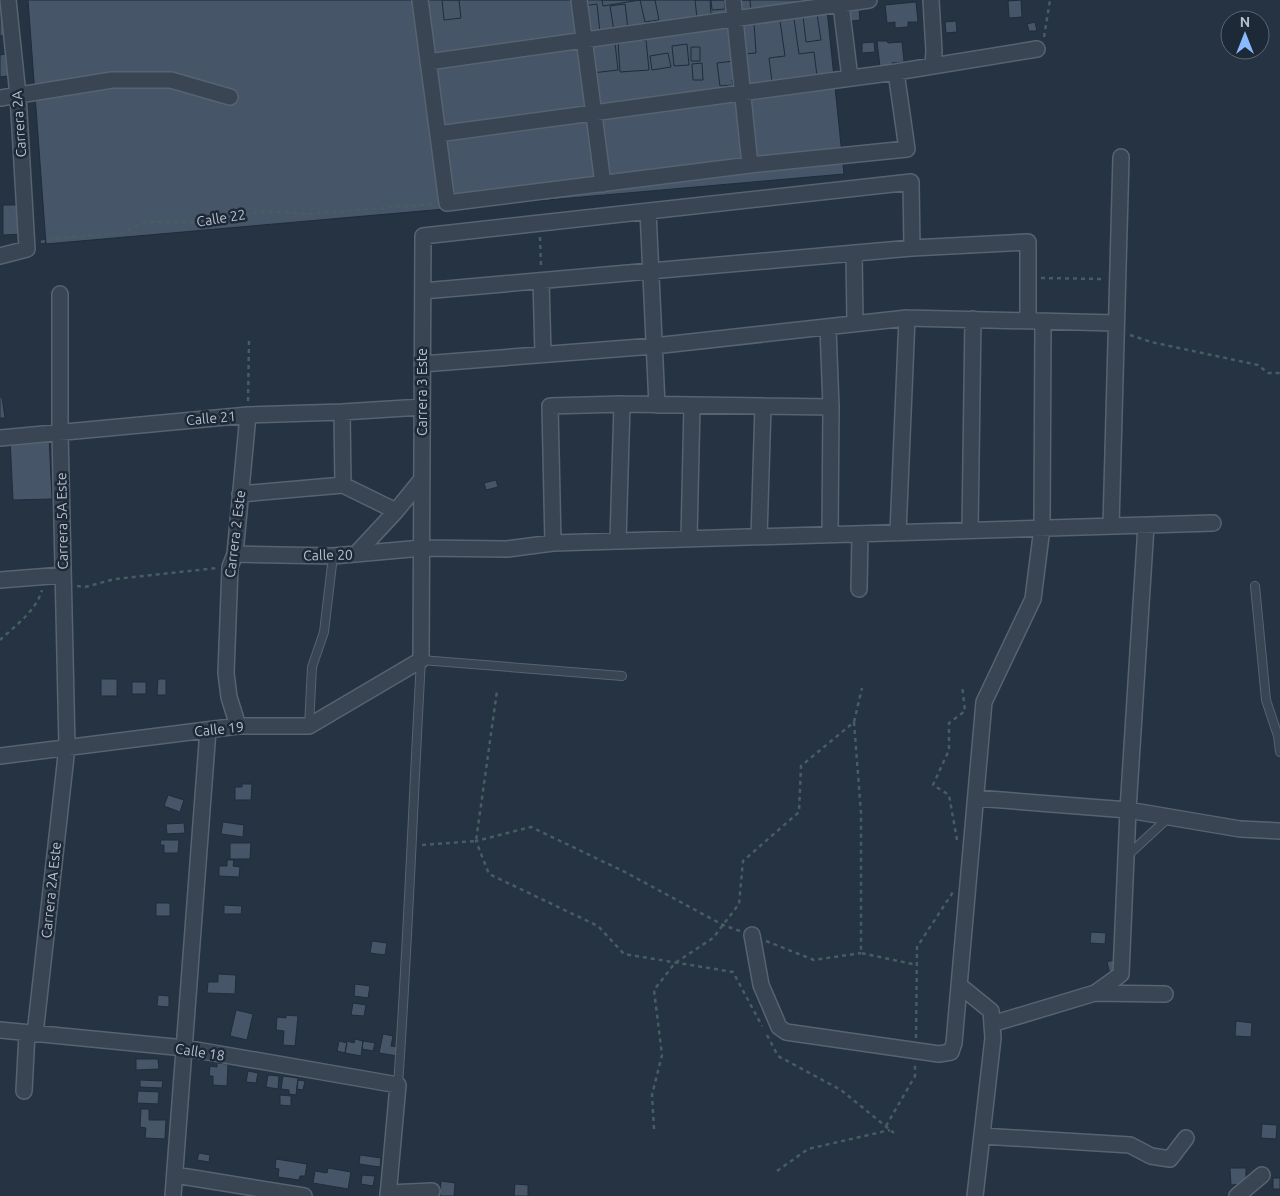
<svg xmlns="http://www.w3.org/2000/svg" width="1280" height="1196" viewBox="0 0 1280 1196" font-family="Ubuntu,sans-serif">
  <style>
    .building { fill: #465567; stroke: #202c3a }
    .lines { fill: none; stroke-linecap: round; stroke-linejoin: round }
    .service-casing { stroke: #576370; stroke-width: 10 }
    .minor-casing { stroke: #576370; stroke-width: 18 }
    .path { stroke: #455e60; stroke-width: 2.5; stroke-dasharray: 4 4; stroke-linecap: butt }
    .service { stroke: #394552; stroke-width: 8 }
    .minor { stroke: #394552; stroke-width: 15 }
    .labels { text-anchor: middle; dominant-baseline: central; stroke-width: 5; stroke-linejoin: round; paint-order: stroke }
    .street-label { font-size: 14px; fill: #b6c0cc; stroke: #1e2938 }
  </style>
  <rect width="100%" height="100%" fill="#253343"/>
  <path class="building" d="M28 0H826L844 174 46 244Z
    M442 0H459L461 18 444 20Z
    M602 0H640L603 6Z
    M640 0H655L659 20 645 22Z
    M695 0H710L711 16 697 18Z
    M711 0H724L725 9 712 10Z
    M738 0H750L751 12 739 13Z
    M1021 0 1022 17 1009 18 1008 1Z
    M916 2 918 22H908V27L895 28V22L887 23 885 5Z
    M597 4 600 33 586 34 583 6Z
    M625 4 628 29 614 31 610 6Z
    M6 7 11 33 0 36V8Z
    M846 9H859L860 20 852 21 853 27H847Z
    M817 14 821 40 806 42 803 16Z
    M794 19 799 54 814 52 817 76 772 82 769 58 785 56 780 21Z
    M956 21 957 32 946 33 945 22Z
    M1035 22 1037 31H1029L1027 24Z
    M754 23 756 53 742 54 739 24Z
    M646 40 649 70 620 72 618 42Z
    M877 41H887L888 43 902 42 904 62 892 63V66L880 67Z
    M874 42 875 52 862 53V43Z
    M615 43 618 70 592 73 589 46Z
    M687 44 689 65 674 66 672 46Z
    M691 47H700V61H691Z
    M11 53 15 75 0 77V55Z
    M668 53 671 67 652 70 650 56Z
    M734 61 736 79 732 80 733 85 720 86 717 63Z
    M702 63 703 80H693L692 64Z
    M3 205H24L25 234 3 235Z
    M0 397H2L5 418H0Z
    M49 437 52 499 13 500 10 439Z
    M496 480 498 487 486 490 484 483Z
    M101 679H117V696H101Z
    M158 679H166V695H157Z
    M132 682H146V694H132Z
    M242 784H252L251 800H235V787H242Z
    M168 795 184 800 180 812 164 806Z
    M223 822 244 825 243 837 221 834Z
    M184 823 185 833 167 834 166 824Z
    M161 840H179L178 853H164V845H160Z
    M230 843H251L250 859H230Z
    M227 860H234L233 866 240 867 239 877 219 876V866H227Z
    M156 903H170V916H156Z
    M224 905 242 906 241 914H224Z
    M1091 932 1106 933 1105 944 1090 943Z
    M372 941 387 943 385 955 370 953Z
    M1114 960 1118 971 1110 974 1107 962Z
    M218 974 236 975 235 994 207 993 208 982H218Z
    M355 984 370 986 368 998 354 996Z
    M158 995 169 996V1007L157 1006Z
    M353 1003 366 1005 364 1016 351 1015Z
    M236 1010 253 1014 247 1040 230 1036Z
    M286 1015 298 1016 295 1046 283 1045 284 1031 276 1030 277 1017 286 1018Z
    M1236 1021 1252 1023 1251 1037 1235 1036Z
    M383 1034 393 1036 391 1046 399 1047 398 1056 379 1053Z
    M355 1039 363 1041 361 1056 345 1053 347 1041 354 1043Z
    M339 1041 347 1043 345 1053 337 1051Z
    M363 1041 375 1043 373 1051 362 1049Z
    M136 1059H158L159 1069 136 1070Z
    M217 1063 228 1064 227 1086 213 1085V1076H209L210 1066 217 1067Z
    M248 1071 258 1073 256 1083 246 1082Z
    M268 1075 279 1076 278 1089 266 1087Z
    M283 1076 298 1078 296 1095 289 1094V1090L281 1089Z
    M140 1080 163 1081 162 1088 140 1087Z
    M298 1080 305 1081 303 1090 297 1089Z
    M138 1091 159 1092 158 1104 137 1103Z
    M280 1095 291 1096V1106L280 1105Z
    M141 1109H149V1120H166L165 1139 145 1138 146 1128 140 1127Z
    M1262 1124 1277 1125 1276 1139 1261 1138Z
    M199 1153 210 1155 209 1162 197 1160Z
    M360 1155 381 1158 380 1167 359 1164Z
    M276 1159 307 1164 305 1176H300L299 1180 278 1177 279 1169 275 1168Z
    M328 1168 351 1172 348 1189 313 1183 315 1171 327 1173Z
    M1230 1168H1246V1184L1231 1185Z
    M362 1175 375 1176 373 1186 361 1184Z
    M1273 1178H1280V1189H1273Z
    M441 1181 455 1183 454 1196H440Z
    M515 1184 528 1185V1196H514Z"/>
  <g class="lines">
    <g class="service-casing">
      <path id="service" d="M1255 586 1266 700 1278 736 1280 752
        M309 726 312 667 324 632 333 556
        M1127 856 1168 818
        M398 1085C408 943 413 802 421 660L622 676"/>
    </g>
    <g class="minor-casing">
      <path id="minor" d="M420 0 447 203 750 165 907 149 896 72
        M579 0 603 184
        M733 0 750 165
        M931 0 934 51 933 66
        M841 5 850 78
        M428 62 869 0
        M0 98 112 80H171L230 97
        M438 134 896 72 1037 49
        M648 211 657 405
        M854 253 855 323
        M0 256 27 249 18 95 8 0
        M541 281 543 354
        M423 291 912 248 1028 242V320
        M828 327 831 407 830 535
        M422 364 654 346 907 318 1116 323
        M342 412 343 485
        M0 438 248 415 342 412 422 407
        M240 494 343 485 396 511
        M1111 526 1121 157
        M970 530 973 319
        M898 533 907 318
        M759 537 763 406
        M689 539 692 405
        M618 541 622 404
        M553 543 550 406 622 404 831 407
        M235 554 333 556 422 548 507 549 553 543 1213 523
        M356 554 396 511 422 479
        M0 580 63 575
        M859 589 860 534
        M238 726 229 697 226 673 230 567 235 554 248 415
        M0 756 238 726H309L421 660 423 236 911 182 912 248
        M976 798 1128 810 1240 829 1280 831
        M752 935 761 985 779 1027 786 1032 939 1054 951 1052 954 1043 984 702 1033 599 1042 528 1043 321
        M959 985 991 1011 993 1038 975 1196
        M1095 993 1165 994
        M992 1024 1095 993 1116 978 1121 974 1128 810 1146 526
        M0 1030 185 1048 398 1085 388 1196
        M35 1034 67 747 60 431V294
        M24 1091 27 1033
        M982 1136 1130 1145 1151 1156 1170 1159 1186 1138
        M175 1175 304 1196
        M388 1193 432 1191
        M173 1196 208 730
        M1237 1196 1262 1175"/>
    </g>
    <path class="path" d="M1044 37 1050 0
      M540 237 541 267
      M41 242 59 238 123 233 140 224 153 222 201 223 236 214 277 212 309 214 433 204
      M1041 278 1103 279
      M1130 335 1151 342 1258 365 1268 373H1280
      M248 401 249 341
      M77 586 85 587 115 579 217 568
      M0 640C15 626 36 611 42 590
      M854 722 861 813V953L917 965
      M957 840 949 795 933 785 949 750V723L965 711 962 685
      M422 845 476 841 497 691
      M740 931 723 925 625 872 531 827 476 841 489 874 598 926 624 954 733 972 762 1026
      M766 941 814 960 861 953
      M767 1035 778 1056 841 1090 894 1133
      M916 1038 917 947 953 892
      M886 1126 915 1076V1064
      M654 1129 652 1095 662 1055 654 990 675 963 713 938 739 904 743 861 799 812 801 766 854 722 862 688
      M777 1171 808 1149 890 1130"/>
    <use href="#service" class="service"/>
    <use href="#minor" class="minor"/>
  </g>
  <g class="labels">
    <g class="street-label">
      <text transform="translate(19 124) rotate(-94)">Carrera 2A</text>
      <text transform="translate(221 218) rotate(-9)">Calle 22</text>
      <text transform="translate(422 392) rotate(-90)">Carrera 3 Este</text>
      <text transform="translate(211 418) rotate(-5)">Calle 21</text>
      <text transform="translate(62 521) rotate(-91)">Carrera 5A Este</text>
      <text transform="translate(235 534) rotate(-83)">Carrera 2 Este</text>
      <text transform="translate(328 555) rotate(-1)">Calle 20</text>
      <text transform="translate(219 729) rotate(-6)">Calle 19</text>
      <text transform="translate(51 890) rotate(-84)">Carrera 2A Este</text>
      <text transform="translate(200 1052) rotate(9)">Calle 18</text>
    </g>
  </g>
  <g transform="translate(1245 35)"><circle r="24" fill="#1e2938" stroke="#5b6573"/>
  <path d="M0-4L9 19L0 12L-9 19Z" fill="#8abbfe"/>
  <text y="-8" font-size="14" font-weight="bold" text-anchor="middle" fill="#b6c0cc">N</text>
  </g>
</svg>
